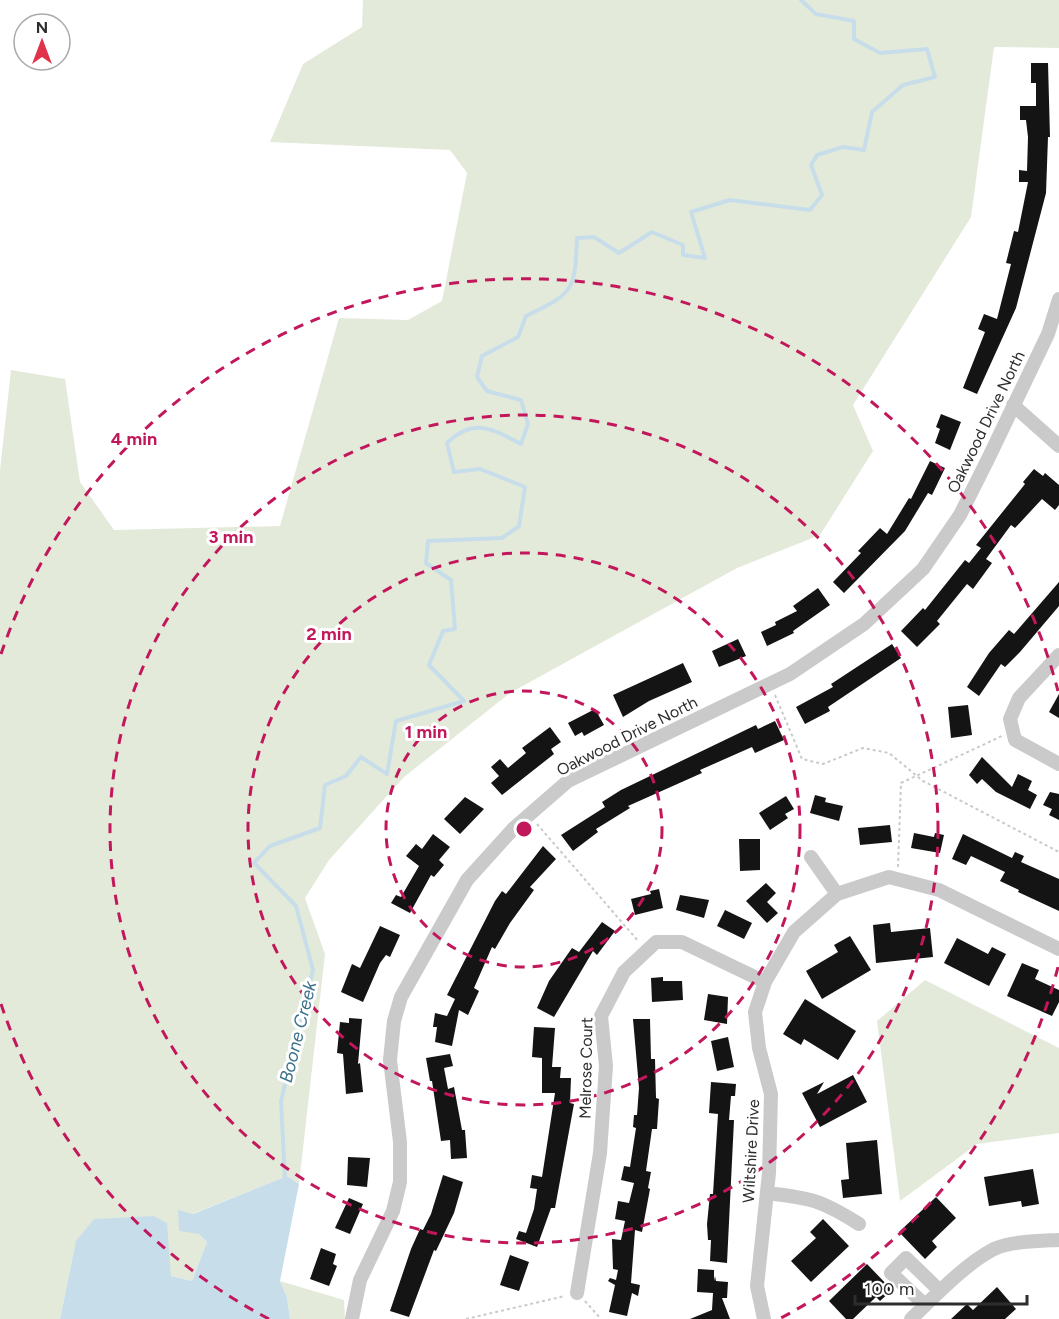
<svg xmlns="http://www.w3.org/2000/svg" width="1059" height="1319" viewBox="0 0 1059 1319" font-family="Figtree,sans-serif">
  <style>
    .green { fill: #e4eada }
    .water { fill: #c7deea }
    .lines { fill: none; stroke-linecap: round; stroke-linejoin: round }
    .stream { stroke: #c7deea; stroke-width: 4 }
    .building { fill: #141414 }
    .path { stroke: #cacaca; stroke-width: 2; stroke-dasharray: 3 3; stroke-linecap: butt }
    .minor { stroke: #cacaca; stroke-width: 14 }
    .ring { fill: none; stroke: #c2185b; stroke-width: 3; stroke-dasharray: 10 8 }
    .labels { text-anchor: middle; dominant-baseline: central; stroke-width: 6; stroke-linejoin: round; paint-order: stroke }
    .street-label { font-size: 16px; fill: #2d2d2d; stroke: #fff }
    .water-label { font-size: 18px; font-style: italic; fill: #3d728c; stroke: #fff }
    .centre { fill: #c2185b; stroke: #fff; stroke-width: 3 }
    .ring-label { font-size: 18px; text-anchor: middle; font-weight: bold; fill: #c2185b; stroke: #fff; stroke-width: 6; stroke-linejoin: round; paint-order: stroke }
  </style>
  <rect width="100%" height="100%" fill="#fff"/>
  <path class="green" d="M363 0H1059V48L994 47 971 217 853 405 873 451 820 535 737 568 510 693 404 777 329 860 305 898 325 954 299 1184 287 1176 192 1214 199 1234 207 1242 192 1281 171 1276 76 1242 60 1319H0V470L11 370 65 379 80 482 114 530 280 526 339 318 408 320 442 301 467 173 450 150 270 142 303 64 362 27Z
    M925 980 1059 1048V1133L977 1144 900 1201 877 1021Z
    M280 1281 344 1300 345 1319H290L287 1297Z"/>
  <path class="water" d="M287 1176 299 1184 280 1281 287 1297 290 1319H60L76 1241 94 1219 154 1216 167 1223 171 1276 192 1281 207 1242 199 1234 179 1231 178 1210 193 1214Z"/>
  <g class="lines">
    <path class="stream" d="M285 1180 281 1101 313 970 296 906 254 863 270 846 320 828 325 785 346 776 361 757 387 774 396 721 464 701 429 665 443 631 455 629 451 580 426 563 428 541 502 538 519 526 525 487 480 469 454 472 447 443C473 417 493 429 521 444L528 424 521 400 487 391 477 377 482 356 518 337 526 316C574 293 575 291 577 238L594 237 619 253 652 232 683 245V255L705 258 691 212 730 200 810 210 822 195 811 165 817 155 843 147 864 150 872 112 903 85 935 77 927 49 880 53 854 39V21L816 14 801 0"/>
  </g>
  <path class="building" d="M1031 63H1048L1050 137H1048L1046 193 1016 308 977 394 963 388 985 332 978 329 984 314 997 319 1011 264 1006 263 1014 231 1018 232 1028 182H1019V170L1027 171 1028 137 1026 120H1020V106H1036V83H1031Z
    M941 414 961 422 950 450 935 443 940 429 936 427Z
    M930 461 945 468 932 495 928 493 905 531 844 593 833 582 861 553 858 551 880 528 887 534 909 498 911 499Z
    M1034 469 1043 476 1045 473 1059 485V505L1055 510 1042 499 1015 528 1011 525 986 559 992 563 973 589 967 584 937 621 940 624 917 647 901 631 923 608 925 610 965 560 969 563 981 548 976 545 1025 484 1023 482Z
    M1059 582V606L1020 652 1005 667 1001 664 979 696 967 687 989 653 1009 630 1014 634Z
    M818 588 830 605 793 631 794 633 767 646 761 632 776 625 775 622 797 611 793 606Z
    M738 639 746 656 719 667 712 651Z
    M892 644 901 658 828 707 830 711 805 724 796 707 833 687 831 684Z
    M683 663 692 682 649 701 623 717 613 695Z
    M1059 694V718L1049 712Z
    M968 705 972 735 951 738 948 707Z
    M595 709 604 725 584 736 582 732 575 736 568 723Z
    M775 721 784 740 755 753 752 747 700 770 702 773 628 806 630 808 596 829 598 832 573 851 561 835 605 807 602 802 621 790 756 725 758 729Z
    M550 727 561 742 551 749 554 754 502 795 491 783 499 776 491 767 500 759 508 768 526 753 522 748Z
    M982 757 1012 787 1018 774 1032 781 1028 790 1037 795 1030 809 996 792 982 779 977 784 969 775Z
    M1050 792 1059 794V820L1049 815 1052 809 1043 805Z
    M815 795 826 798 825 802 843 806 839 821 810 813Z
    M786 796 794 809 785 814 788 818 770 830 759 813Z
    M465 797 484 809 460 834 444 819Z
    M890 825 892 842 860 845 858 828Z
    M914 833 934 837 935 833 944 835 940 853 911 848Z
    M433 834 450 847 439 860 444 865 434 877 431 875 410 913 391 903 396 895 401 897 419 866 406 856 416 844 422 849Z
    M963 834 1012 858 1015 852 1024 856 1021 862 1059 879V911L1018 892 1019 890 1000 881 1005 872 971 856 966 865 952 859Z
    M739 839H760V870L740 871Z
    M543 846 556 859 530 887 534 890 510 923 495 949 492 947 474 988 479 991 468 1015 459 1010 452 1046 435 1042 437 1027H433L435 1013 447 1016 455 999 447 995 495 901 502 891 506 894Z
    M766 883 776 893 767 902 778 913 767 923 746 901Z
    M659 889 663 908 635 915 631 899 651 894 650 891Z
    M680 895 709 900 704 918 676 910Z
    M725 910 752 923 744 939 717 926Z
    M602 922 615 931 597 955 593 951 554 1017 537 1008 549 981 572 948 579 952Z
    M890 923 891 932 930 928 933 957 876 963 873 925Z
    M380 926 400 935 390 957 386 955 380 963 363 1002 341 992 352 964 360 968Z
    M850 936 871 970 822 999 806 971 838 952 834 945Z
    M957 938 988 954 992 947 1006 954 989 986 944 963Z
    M1022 963 1039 970 1035 979 1059 990V1002L1052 1016 1007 996Z
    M663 977V981H682L683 1000 652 1002 651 978Z
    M708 994 728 997 727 1024 704 1020Z
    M805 999 856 1031 838 1060 804 1039 801 1045 783 1034Z
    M349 1018 362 1019 358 1064 360 1063 363 1092 346 1094 343 1054 337 1053 340 1022 349 1023Z
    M633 1019H650L651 1059H655L656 1098 659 1099 657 1129H652L646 1171 651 1172 648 1188 650 1189 642 1232 635 1230 631 1283 640 1285 638 1296 632 1293 627 1316 609 1312 615 1285 608 1281 610 1278 616 1280 618 1270 613 1269 612 1239 621 1240 625 1221 615 1219 618 1201 629 1203 634 1183 621 1180 624 1166 630 1167 636 1128 633 1127 634 1115H637L639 1088Z
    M534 1027 555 1028 552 1067H561L560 1078H571L570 1103 574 1104 555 1208H551L537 1247 516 1239 519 1231 526 1233 534 1209 537 1189 530 1188 532 1175 542 1177 555 1093H542V1058L532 1057Z
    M728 1037 734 1067 717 1071 711 1041Z
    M450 1054 453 1066 444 1068 448 1089 454 1087 462 1130H465L467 1158 451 1159 450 1140 441 1141 432 1081H430L426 1058Z
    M853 1075 867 1102 820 1127 802 1093 824 1082 817 1094Z
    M711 1082 736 1084 735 1096H731L729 1120H734L727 1263 710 1261 711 1240H708L707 1224 710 1194H713L718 1114 709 1113Z
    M877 1140 882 1194 843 1198 841 1180 849 1179 846 1143Z
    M348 1157 370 1158 367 1187 347 1185Z
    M1033 1169 1039 1204 1022 1207 1021 1201 989 1206 984 1177Z
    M443 1175 463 1182 454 1213 436 1251 434 1250 409 1317 390 1311 411 1249 420 1229 423 1230 431 1214Z
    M936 1197 956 1218 932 1241 937 1247 925 1259 899 1232Z
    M349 1198 363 1204 350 1234 335 1228Z
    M823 1219 849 1246 811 1282 791 1261 816 1238 810 1232Z
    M321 1248 336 1254 333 1264 337 1266 329 1286 310 1279Z
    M510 1255 529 1262 519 1291 500 1285Z
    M867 1264 892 1290 880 1301 876 1297 853 1319H846L829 1301Z
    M698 1269 714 1270V1281L715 1276 716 1281 728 1282 727 1298H722L730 1319H690L712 1310 713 1293 697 1292Z
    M997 1287 1016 1309 1005 1319H951L967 1304 973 1310Z"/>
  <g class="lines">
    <path class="path" d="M775 695 802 759 823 764 863 748 889 753 923 781 1059 852
      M537 824 639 942
      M898 867 901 783 1002 736
      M585 1301 601 1319
      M466 1319 565 1296"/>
    <path class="minor" d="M1013 405 1059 446
      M1059 655 1019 698 1010 719 1015 740 1059 764
      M811 857 837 894
      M767 1193C811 1198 821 1200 859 1224
      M577 1293 600 1153 606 1066 601 1016 624 972 656 942H682L765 982
      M925 1305 891 1273 906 1258 939 1290
      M352 1319 360 1280 393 1211 400 1182V1142L390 1060 394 1021 401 997 467 880 514 828 568 781 790 674 864 624 923 569 960 515 989 457 1048 334 1059 299
      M764 1319 757 1286 769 1173 771 1094 759 1048 755 1012 765 982 794 932 837 894 889 877 939 890 1059 949
      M911 1319C933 1298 966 1263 994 1249 1012 1241 1039 1241 1059 1240"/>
  </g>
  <g class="ring">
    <circle cx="524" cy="829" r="138"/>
    <circle cx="524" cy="829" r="276"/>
    <circle cx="524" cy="829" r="414"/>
    <path d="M1058 967A552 552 0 0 1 779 1319M269 1319A552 552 0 0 1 1 1004M1 654A552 552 0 0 1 1058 691"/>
  </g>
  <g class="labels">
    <g class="street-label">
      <text transform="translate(986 422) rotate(-64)">Oakwood Drive North</text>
      <text transform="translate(627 736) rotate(-27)">Oakwood Drive North</text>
      <text transform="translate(586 1068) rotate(-89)">Melrose Court</text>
      <text transform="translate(751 1151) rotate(-87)">Wiltshire Drive</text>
    </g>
    <g class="water-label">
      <text transform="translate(298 1032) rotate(-76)">Boone Creek</text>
    </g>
  </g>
  <circle cx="524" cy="829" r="9" class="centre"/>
  <g class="ring-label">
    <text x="134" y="445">4 min</text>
    <text x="231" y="543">3 min</text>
    <text x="329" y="640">2 min</text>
    <text x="426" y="738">1 min</text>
  </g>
  <g transform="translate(42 42)"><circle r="28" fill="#ffffff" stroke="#ababab" stroke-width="1.5"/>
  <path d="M0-4.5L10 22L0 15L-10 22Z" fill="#e0324a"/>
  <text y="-9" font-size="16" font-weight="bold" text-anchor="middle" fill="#2d2d2d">N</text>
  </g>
  <path d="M855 1295v9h172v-9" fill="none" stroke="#2d2d2d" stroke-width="3"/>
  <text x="864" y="1295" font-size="18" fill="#2d2d2d" stroke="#ffffff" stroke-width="4.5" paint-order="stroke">100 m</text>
</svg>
